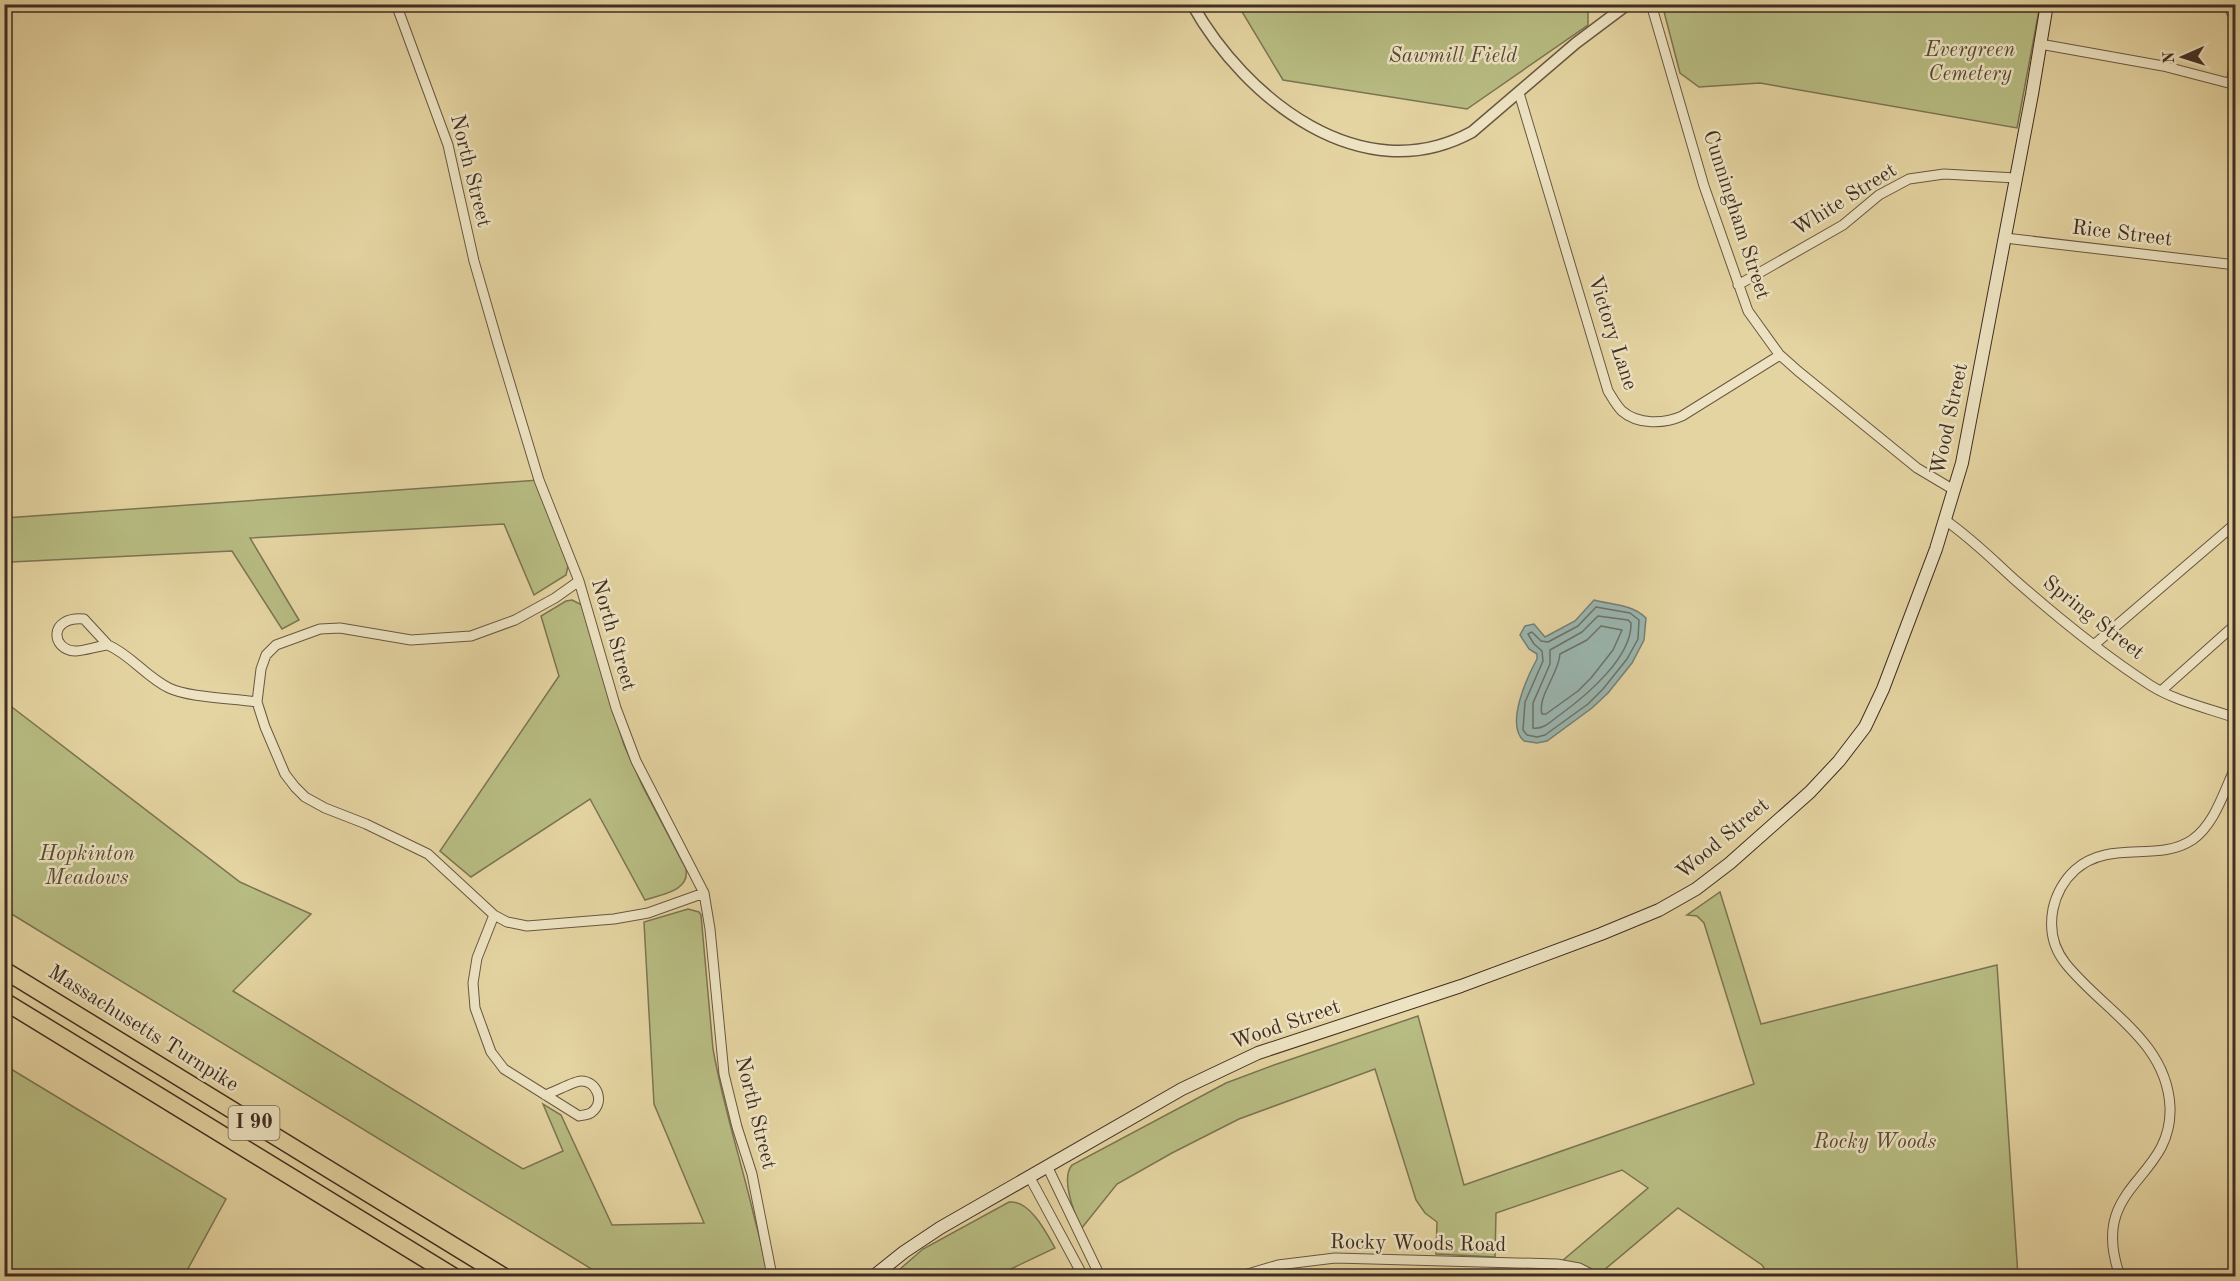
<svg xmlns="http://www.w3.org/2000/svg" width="2240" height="1281" viewBox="0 0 2240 1281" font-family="'Old Standard TT',serif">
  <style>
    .green { fill: #b7bc82; stroke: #7c7452; stroke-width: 1.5 }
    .water { fill: #9ab6af; stroke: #767f77; stroke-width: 1.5 }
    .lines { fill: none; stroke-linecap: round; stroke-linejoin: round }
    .shore { stroke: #6d7268; stroke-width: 1.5 }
    .minor-casing { stroke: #695742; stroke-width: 11 }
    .tertiary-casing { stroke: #695742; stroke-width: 13 }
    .secondary-casing { stroke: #402d22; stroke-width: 14 }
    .motorway-casing { stroke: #402d22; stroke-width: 19 }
    .minor { stroke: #ede3c2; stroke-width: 9 }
    .tertiary { stroke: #ede3c2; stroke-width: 10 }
    .secondary { stroke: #ede3c2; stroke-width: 12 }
    .motorway { stroke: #e4d4a1; stroke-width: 16 }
    .labels { text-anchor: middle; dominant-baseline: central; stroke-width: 5; stroke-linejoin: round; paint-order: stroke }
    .shield { fill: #ede3c2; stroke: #746452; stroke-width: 1.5 }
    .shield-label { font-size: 20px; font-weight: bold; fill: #402d22 }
    .park-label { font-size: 21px; font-style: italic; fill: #584a35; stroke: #ede3c2 }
    .street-label { font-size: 21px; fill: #402d22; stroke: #ede3c2 }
  </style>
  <rect width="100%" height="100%" fill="#e4d4a1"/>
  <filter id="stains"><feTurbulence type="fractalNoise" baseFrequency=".00333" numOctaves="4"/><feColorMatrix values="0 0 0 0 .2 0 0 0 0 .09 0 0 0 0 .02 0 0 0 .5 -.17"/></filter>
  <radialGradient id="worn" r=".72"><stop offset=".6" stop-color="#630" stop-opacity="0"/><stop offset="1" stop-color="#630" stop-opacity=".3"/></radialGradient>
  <path class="green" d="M1662 4H2040V5L2017 128 1760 83 1699 87 1680 73Z
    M1238 5H1588V25L1467 109 1283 80Z
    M539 480 568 566 566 575 534 595 504 524 250 538 299 620 282 629 232 551 11 562 5 570V518Z
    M572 600 582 605 624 745 643 787 686 869C690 891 662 894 645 900L590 799 471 877 440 851 559 676 541 616 566 601Z
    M4 701 240 882 311 914 233 991 523 1169 563 1151 543 1104 561 1115 612 1225 704 1223 654 1104 644 922 688 909 699 912 701 915 713 1049C723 1105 740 1158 753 1212 758 1233 765 1255 767 1276H603L5 910Z
    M1720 892 1761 1024 1997 965 2018 1276H1769L1762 1265 1678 1208 1597 1276 1562 1261 1648 1188 1622 1170 1496 1213 1495 1257 1436 1254 1437 1222 1425 1213 1416 1200 1375 1069 1239 1119 1172 1153 1117 1184 1081 1229C1075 1214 1060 1179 1072 1165L1226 1083 1274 1065 1418 1016 1464 1185 1754 1084 1704 923 1697 916 1687 915Z
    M5 1068 11 1069 226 1199 184 1276H5Z
    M1009 1202C1030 1200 1046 1232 1055 1248L996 1276H892L923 1249Z"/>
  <path class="water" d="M1594 600C1612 605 1632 604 1646 618L1644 640 1632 663 1608 693 1592 708 1547 741 1537 743 1524 741C1505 725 1527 677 1537 659V654L1529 649 1520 635 1525 626 1534 624 1545 637 1575 621Z"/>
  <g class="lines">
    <path class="shore" d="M1596 607 1630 613 1639 620 1638 639 1627 659 1603 689 1588 704 1545 735 1537 737 1527 735 1523 730 1525 702 1543 661 1542 651 1534 644 1528 634 1532 632 1541 641 1548 642 1578 626Z
      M1598 616 1628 620 1631 623C1632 657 1587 695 1561 714 1552 720 1544 730 1533 728V703L1550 664V650L1582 632Z
      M1601 626 1622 630 1613 650 1591 678 1578 691 1546 714H1542C1537 697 1559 673 1560 654L1587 640Z"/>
    <g class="minor-casing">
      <path id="minor" d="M396 4 448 145 474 261 498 344 539 480 579 581 616 708 636 761 704 893 710 929 724 1074 737 1127 752 1174 772 1276
        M1651 4 1704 186 1748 311 1779 354 1798 371 1917 468 1954 490
        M2227 4 2235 19 2236 42
        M2040 44 2163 66 2236 85
        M2231 83 2236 56
        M1519 93 1608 391C1612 397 1616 405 1622 411 1638 425 1664 424 1682 416L1780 355
        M2005 238 2236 265
        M1738 285 1843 225 1879 195 1909 179 1944 174 2016 178
        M1945 520C1971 538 1992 559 2015 580 2057 617 2102 654 2150 685 2175 701 2207 708 2236 718
        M579 581 555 598 515 620 471 636 411 640 340 628 320 629 276 645 266 655 261 669 257 702 265 727 285 774 295 787 305 797 325 808 366 824 428 854 494 915 507 922 527 926 614 919 648 913 704 893
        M2095 644 2236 523
        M108 645 84 619C48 616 51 650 75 651 85 651 97 646 108 645 131 655 146 677 169 688 190 698 233 698 257 702
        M2161 691 2236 624
        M494 915 477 958 473 983 475 1008 491 1052 504 1069 579 1116C583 1115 589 1115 592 1112 605 1102 597 1081 581 1081 574 1081 555 1092 545 1095
        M1047 1166 1100 1276
        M1029 1176 1083 1276
        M1241 1276 1278 1265 1335 1258 1557 1264 1579 1268 1595 1276
        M2120 1276C2087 1184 2173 1181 2170 1107 2167 1041 2104 1011 2066 964 2053 948 2049 930 2053 909 2056 895 2064 880 2075 870 2110 839 2157 863 2192 840 2215 824 2224 791 2236 766"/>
    </g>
    <g class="tertiary-casing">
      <path id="tertiary" d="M1192 4C1245 99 1362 192 1472 132L1576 43 1628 4"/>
    </g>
    <g class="secondary-casing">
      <path id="secondary" d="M874 1276 904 1252 940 1228 1182 1089 1258 1053 1461 986 1601 934 1659 910 1696 889 1730 863 1810 792 1839 761 1865 727 1883 689 1936 549 1962 463 2032 94 2047 4"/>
    </g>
    <g class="motorway-casing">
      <path id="motorway" d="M4 970 503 1276
        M4 1001 453 1276"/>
    </g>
    <use href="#minor" class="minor"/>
    <use href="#tertiary" class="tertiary"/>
    <use href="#secondary" class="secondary"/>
    <use href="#motorway" class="motorway"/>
  </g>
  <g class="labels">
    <rect class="shield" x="228.5" y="1106" width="51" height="34" rx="4.5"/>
    <g class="shield-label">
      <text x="254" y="1123">I 90</text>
    </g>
    <g class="park-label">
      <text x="1970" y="50">Evergreen<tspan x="1970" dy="24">Cemetery</tspan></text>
      <text x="1453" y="56">Sawmill Field</text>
      <text x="87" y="854">Hopkinton<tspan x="87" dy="24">Meadows</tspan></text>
      <text x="1875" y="1142">Rocky Woods</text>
    </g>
    <g class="street-label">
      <text transform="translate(470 171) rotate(76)">North Street</text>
      <text transform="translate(1845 200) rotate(-32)">White Street</text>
      <text transform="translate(1736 215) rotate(72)">Cunningham Street</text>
      <text transform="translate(2122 234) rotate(7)">Rice Street</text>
      <text transform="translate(1612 333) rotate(72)">Victory Lane</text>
      <text transform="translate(1950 419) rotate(-78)">Wood Street</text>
      <text transform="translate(2093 618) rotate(38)">Spring Street</text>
      <text transform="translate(613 635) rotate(74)">North Street</text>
      <text transform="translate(1723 839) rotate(-40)">Wood Street</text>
      <text transform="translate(1286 1025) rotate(-19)">Wood Street</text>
      <text transform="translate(143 1029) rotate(32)">Massachusetts Turnpike</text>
      <text transform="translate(755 1113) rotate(76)">North Street</text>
      <text transform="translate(1418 1244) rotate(1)">Rocky Woods Road</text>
    </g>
  </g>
  <rect width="2240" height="1281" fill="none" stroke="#e4d4a1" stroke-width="24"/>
  <rect x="6" y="6" width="2228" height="1269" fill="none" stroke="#402d22" stroke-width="3"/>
  <rect x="12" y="12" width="2216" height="1257" fill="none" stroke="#402d22" stroke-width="1.5"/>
  <g transform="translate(2183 57) rotate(267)" stroke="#ede3c2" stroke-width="4.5" paint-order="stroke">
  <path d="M0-4.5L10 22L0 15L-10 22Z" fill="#402d22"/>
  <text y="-9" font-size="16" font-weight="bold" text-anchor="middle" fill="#402d22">N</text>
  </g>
  <rect width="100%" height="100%" filter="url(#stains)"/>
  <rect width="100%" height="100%" fill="url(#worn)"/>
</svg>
